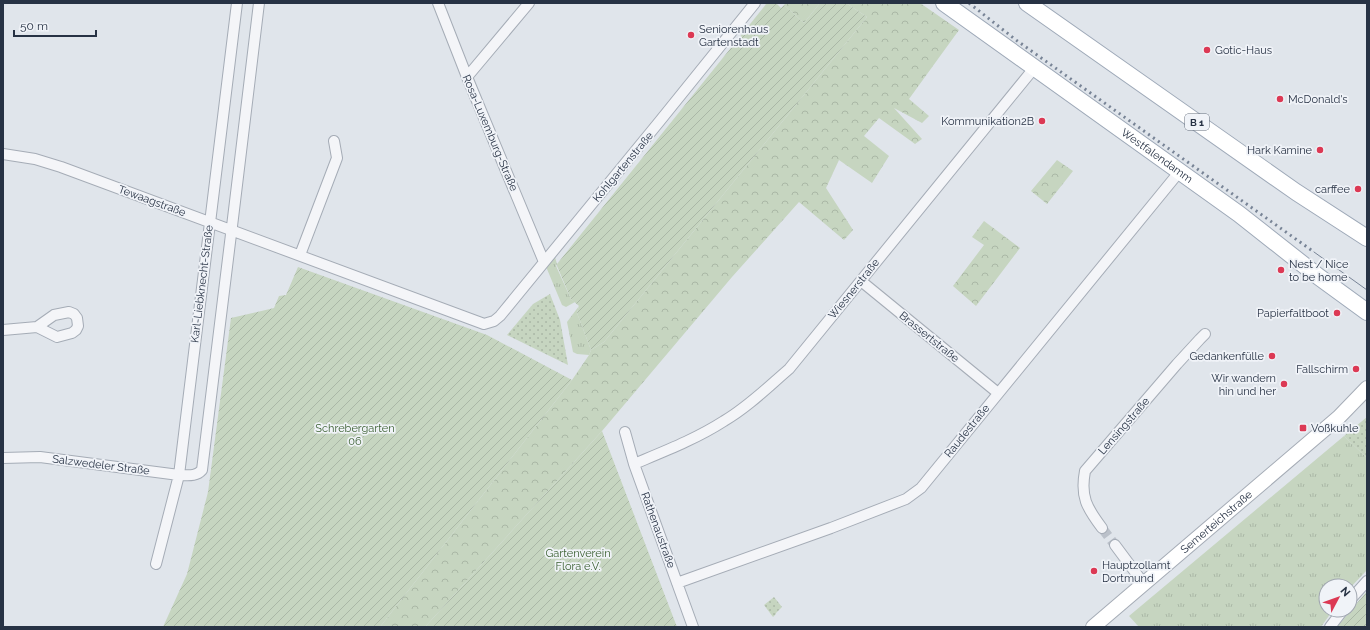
<svg xmlns="http://www.w3.org/2000/svg" width="1370" height="630" viewBox="0 0 1370 630" font-family="Raleway,sans-serif">
  <style>
    .grass { fill: url(#grass-tufts) }
    .forest { fill: url(#forest-crowns) }
    .park { fill: url(#park-dots) }
    .garden { fill: url(#garden-furrows) }
    .lines { fill: none; stroke-linecap: round; stroke-linejoin: round }
    .street-tunnel { stroke: #bbc1ca; stroke-width: 10; stroke-dasharray: 10 5; stroke-linecap: butt }
    .street-casing { stroke: #a5acb6; stroke-width: 12 }
    .secondary-casing { stroke: #a5acb6; stroke-width: 16 }
    .primary-casing { stroke: #9ea9b8; stroke-width: 18 }
    .street { stroke: #f4f5f8; stroke-width: 10 }
    .secondary { stroke: #fff; stroke-width: 14 }
    .primary { stroke: #fff; stroke-width: 16 }
    .tram { stroke: #788496; stroke-width: 1 }
    .rail { stroke: #788496; stroke-width: 3; stroke-dasharray: 2 4; stroke-linecap: butt }
    .poi-dot { fill: #dc3954; stroke: #f0f3f8; stroke-width: 1.5 }
    .labels { text-anchor: middle; dominant-baseline: central; stroke-width: 3.5; stroke-linejoin: round; paint-order: stroke }
    .shield { fill: #f0f3f8; stroke: #636c7a; stroke-width: 1 }
    .shield-label { font-size: 10px; font-weight: bold; fill: #273244 }
    .poi-label { font-size: 11px; fill: #273244; stroke: #f0f3f8; text-anchor: end }
    .street-label { font-size: 11px; fill: #273244; stroke: #f0f3f8 }
    .park-label { font-size: 11px; fill: #3c6133; stroke: #f0f3f8 }
  </style>
  <defs>
    <pattern id="grass-tufts" width="24" height="20" patternUnits="userSpaceOnUse"><rect width="24" height="20" fill="#c6d5c0"/><path d="M3 7l-1-3M5 7V3M7 7l1-3M15 17l-1-3M17 17v-4M19 17l1-3" fill="none" stroke="#aab7a6"/></pattern>
    <pattern id="forest-crowns" width="20" height="18" patternUnits="userSpaceOnUse"><rect width="20" height="18" fill="#c6d5c0"/><path d="M2 6a3 3 0 1 1 6 0M12 15a3 3 0 1 1 6 0" fill="none" stroke="#aab7a6"/></pattern>
    <pattern id="park-dots" width="8" height="8" patternUnits="userSpaceOnUse"><rect width="8" height="8" fill="#c6d5c0"/><path d="M2 2h.1M6 6h.1" fill="none" stroke="#aab7a6" stroke-width="1.8" stroke-linecap="round"/></pattern>
    <pattern id="garden-furrows" width="10" height="10" patternUnits="userSpaceOnUse"><rect width="10" height="10" fill="#c6d5c0"/><path d="M-1 1l2-2M0 10L10 0M9 11l2-2" fill="none" stroke="#aab7a6"/></pattern>
  </defs>
  <rect width="100%" height="100%" fill="#e0e5eb"/>
  <path class="grass" d="M555 257 557 264 556 266 571 299 575 302 566 307 562 305 547 269V266Z
    M579 306 577 313 591 350 589 355 577 354 573 352 567 322Z
    M1344 436 1367 458V570L1350 588V586H1326V610H1333L1321 627H1139L1129 616Z"/>
  <path class="forest" d="M786 3H820L804 23 784 5Z
    M846 3H920L959 30 909 99 929 116 922 123 894 108 922 139 915 144 879 118 864 136 889 156 872 183 839 160 826 188 853 230 844 240 799 202 732 277 602 431 425 627H380L572 380 589 355 591 350 604 342 867 17Z
    M1057 160 1073 171 1047 204 1031 191Z
    M984 221 1020 248 976 306 953 286 984 245 972 237Z"/>
  <path class="park" d="M550 294 560 320 568 365 507 335 533 304Z
    M1367 417V458L1344 436Z
    M774 597 782 607 776 613V614L773 617 764 605Z"/>
  <path class="garden" d="M767 3H776L781 8 784 5 804 23 820 3H846L867 17 604 342 591 350 577 313 579 306 571 299 557 266V264Z
    M298 267 487 335 572 380 380 627H163L187 574 208 492 231 318 274 308 279 296 286 295Z
    M602 431 677 627H425Z
    M1367 591V627H1337Z"/>
  <g class="lines">
    <path class="street-tunnel" d="M1102 528 1115 545"/>
    <g class="street-casing">
      <path id="street" d="M438 3 467 77 544 262
        M467 77 529 3
        M3 154 35 159 61 167 484 324 494 321 500 316 659 122 755 3
        M300 255 337 158 334 141
        M861 281 998 393
        M3 330 37 327 54 315 69 312 74 314 77 318 78 326 76 330 72 333 57 337 37 327
        M625 432 634 464 693 627
        M3 458 40 457 179 475C187 475 196 477 202 470L233 218 259 3
        M634 464C665 451 696 439 724 421 748 407 768 387 789 369L1035 67
        M1102 528C1087 508 1080 497 1085 471L1177 364 1200 339 1205 334
        M1115 545 1144 584
        M156 564 179 475 237 3
        M677 583 831 528 906 499 921 488 1180 171
        M1350 600 1367 581
        M1330 627 1343 610"/>
    </g>
    <g class="secondary-casing">
      <g id="secondary">
        <path id="s1" d="M1093 627 1339 417 1367 388"/>
      </g>
    </g>
    <g class="primary-casing">
      <g id="primary">
        <path id="s2" d="M944 3 1239 214 1319 277 1367 312"/>
        <path d="M1027 3 1296 192 1367 238"/>
      </g>
    </g>
    <use href="#street" class="street"/>
    <use href="#secondary" class="secondary"/>
    <use href="#primary" class="primary"/>
    <path class="tram" d="M1314 252 1367 290"/>
    <path class="rail" d="M969 3 1016 40 1314 252"/>
  </g>
  <g class="poi-dot">
    <circle cx="691" cy="35" r="4"/>
    <circle cx="1207" cy="50" r="4"/>
    <circle cx="1280" cy="99" r="4"/>
    <circle cx="1042" cy="121" r="4"/>
    <circle cx="1320" cy="150" r="4"/>
    <circle cx="1358" cy="189" r="4"/>
    <circle cx="1281" cy="270" r="4"/>
    <circle cx="1337" cy="313" r="4"/>
    <circle cx="1272" cy="356" r="4"/>
    <circle cx="1356" cy="369" r="4"/>
    <circle cx="1284" cy="384" r="4"/>
    <rect x="1299" y="424" width="8" height="8" rx="2"/>
    <circle cx="1094" cy="571" r="4"/>
  </g>
  <g class="labels">
    <rect class="shield" x="1185" y="114" width="24" height="16" rx="3"/>
    <g class="shield-label">
      <text x="1197" y="122">B 1</text>
    </g>
    <g class="poi-label">
      <text x="699" y="29" text-anchor="start">Seniorenhaus<tspan x="699" dy="13">Gartenstadt</tspan></text>
      <text x="1215" y="50" text-anchor="start">Gotic-Haus</text>
      <text x="1288" y="99" text-anchor="start">McDonald's</text>
      <text x="1034" y="121">Kommunikation2B</text>
      <text x="1312" y="150">Hark Kamine</text>
      <text x="1350" y="189">carffee</text>
      <text x="1289" y="264" text-anchor="start">Nest / Nice<tspan x="1289" dy="13">to be home</tspan></text>
      <text x="1329" y="313">Papierfaltboot</text>
      <text x="1264" y="356">Gedankenfülle</text>
      <text x="1348" y="369">Fallschirm</text>
      <text x="1276" y="378">Wir wandern<tspan x="1276" dy="13">hin und her</tspan></text>
      <text x="1311" y="428" text-anchor="start">Voßkuhle</text>
      <text x="1102" y="565" text-anchor="start">Hauptzollamt<tspan x="1102" dy="13">Dortmund</tspan></text>
    </g>
    <g class="street-label">
      <text transform="translate(490 133) rotate(67)">Rosa-Luxemburg-Straße</text>
      <text stroke="none"><textPath href="#s2" startOffset="262">Westfalendamm</textPath></text>
      <text transform="translate(623 167) rotate(-50)">Kohlgartenstraße</text>
      <text transform="translate(152 201) rotate(20)">Tewaagstraße</text>
      <text transform="translate(202 284) rotate(-83)">Karl-Liebknecht-Straße</text>
      <text transform="translate(854 289) rotate(-51)">Wiesnerstraße</text>
      <text transform="translate(929 337) rotate(39)">Brassertstraße</text>
      <text transform="translate(1124 426) rotate(-49)">Lensingstraße</text>
      <text transform="translate(967 431) rotate(-51)">Raudestraße</text>
      <text transform="translate(101 465) rotate(7)">Salzwedeler Straße</text>
      <text stroke="none"><textPath href="#s1" startOffset="162">Semerteichstraße</textPath></text>
      <text transform="translate(658 530) rotate(70)">Rathenaustraße</text>
    </g>
    <g class="park-label">
      <text x="355" y="428">Schrebergarten<tspan x="355" dy="13">06</tspan></text>
      <text x="578" y="553">Gartenverein<tspan x="578" dy="13">Flora e.V.</tspan></text>
    </g>
  </g>
  <rect width="1370" height="630" fill="none" stroke="#273244" stroke-width="8"/>
  <g transform="translate(1338 598) rotate(49)"><circle r="19" fill="#f0f3f8" stroke="#a0a6b0"/>
  <path d="M0-3L7 15L0 10L-7 15Z" fill="#dc3954"/>
  <text y="-6" font-size="11" font-weight="bold" text-anchor="middle" fill="#273244">N</text>
  </g>
  <path d="M14 30v6h82v-6" fill="none" stroke="#273244" stroke-width="2"/>
  <text x="20" y="30" font-size="12" fill="#273244" stroke="#f0f3f8" stroke-width="3" paint-order="stroke">50 m</text>
</svg>
